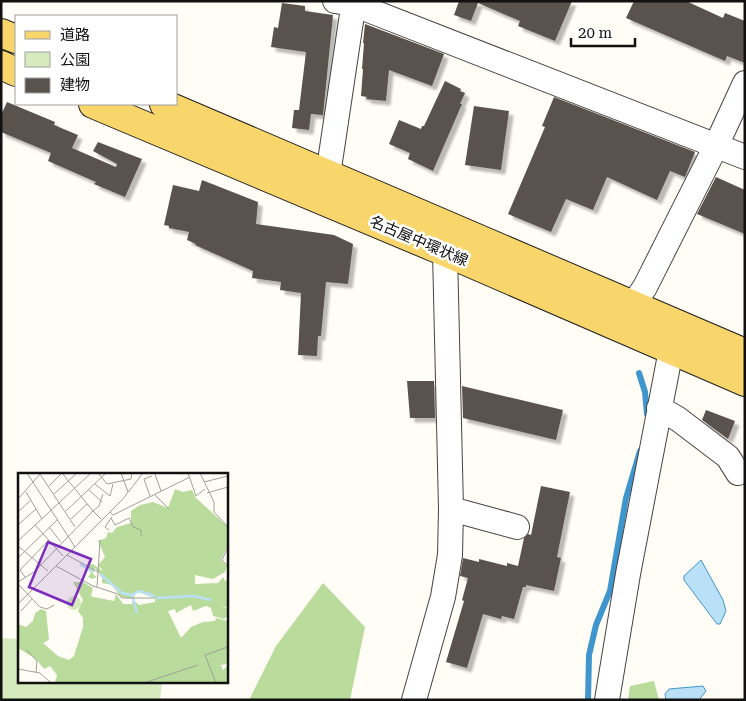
<svg xmlns="http://www.w3.org/2000/svg" width="746" height="701" viewBox="0 0 746 701" font-family="'Roboto Serif','Noto Sans JP',serif">
  <style>
    .green { fill: #d5ebbd }
    .forest { fill: #b9dc9c }
    .water { fill: #b9e0f7; stroke: #3f96cf }
    .lines { fill: none; stroke-linecap: round; stroke-linejoin: round }
    .stream { stroke: #3f96cf; stroke-width: 6 }
    .building { fill: #5a524d; filter: url(#shadow) }
    .minor-casing { stroke: #444; stroke-width: 26 }
    .primary-casing { stroke: #222; stroke-width: 30 }
    .minor { stroke: #fff; stroke-width: 24 }
    .primary { stroke: #f9d66b; stroke-width: 28 }
    .labels { text-anchor: middle; dominant-baseline: central; stroke-width: 5; stroke-linejoin: round; paint-order: stroke }
    .street-label { font-size: 15px; fill: #111; stroke: #fff }
    .inset-river { fill: none; stroke: #b9e0f7; stroke-width: 2.5 }
    .inset-road { fill: none; stroke: #a09f9a; stroke-width: 1 }
    .view { fill: #7b2cbf; fill-opacity: 0.15; stroke: #7b2cbf; stroke-width: 2.5 }
    .inset-edge { fill: none; stroke: #111; stroke-width: 2.5 }
  </style>
  <defs>
    <filter id="shadow"><feDropShadow dx="4.5" dy="4.5" stdDeviation="1" flood-color="#0004"/></filter>
  </defs>
  <rect width="100%" height="100%" fill="#fffdf5"/>
  <path class="green" d="M1 638 19 639V682H156L162 683 160 700H1Z"/>
  <path class="forest" d="M323 583 365 627 350 700H249L276 646Z
    M654 681 659 700H628L630 686Z"/>
  <path class="water" d="M701 560 723 600 726 611 720 624H717L684 580V576Z
    M703 686 706 691 699 700H666L665 694 669 689Z"/>
  <g class="lines">
    <path class="stream" d="M639 373 645 392 647 414
      M588 700 589 655 596 625 610 591 626 498 640 451"/>
  </g>
  <path class="building" d="M459 1H572L555 41 518 26 520 21 478 3 471 21 454 15Z
    M634 1H686L723 18 725 13 745 21V63L727 56 725 61 626 18Z
    M282 3 305 6V11L333 15 323 115 311 114 309 130 292 128 294 110H299L306 52 271 47 274 27 278 28Z
    M365 24 444 54 432 86 389 70 386 101 366 99 367 97 361 96 363 69H362L364 43H363Z
    M445 81 461 89 460 91 465 93 460 104H462L433 171 408 159 410 153 389 144 399 120 421 129 422 126H424Z
    M554 97 695 152 685 177 670 171 657 200 607 177 593 210 566 199 551 232 508 214 545 127 542 126Z
    M7 102 55 122 54 125 78 135 72 148 116 167 117 164 93 151 98 142 142 159 125 197 94 184 96 182 48 161 51 153 1 132V115Z
    M474 106 509 111 501 170 465 165Z
    M716 177 745 190V234L697 214Z
    M202 180 258 202 256 224 334 235 353 244 348 284 326 282 321 336H318L317 356 298 355 301 293 280 290 281 282 252 278 253 271 195 245 196 244 187 240 189 232 169 228V226L164 225 173 185 199 191Z
    M407 381H434L435 418H410Z
    M462 386 563 410 556 440 463 418Z
    M706 410 735 421 728 439 702 420Z
    M541 486 570 492 557 557 561 558 554 591 526 585V587H523L514 619 502 616 501 619 483 614 467 668 446 662 464 601 462 600 468 578 460 576 463 558 479 562V559L507 566V563L518 566 524 538 528 534 531 535Z"/>
  <g class="lines">
    <g class="minor-casing">
      <path id="minor" d="M335 1 353 4 745 157
        M328 175 354 1
        M633 305 645 287 716 146 745 83
        M659 408 678 419 728 457 738 473
        M451 509 517 527
        M414 700 443 597 450 555 451 509 445 252
        M607 700 628 574 671 350"/>
    </g>
    <g class="primary-casing">
      <path id="primary" d="M1 33 16 39
        M1 65 16 72
        M93 104 445 252 745 382
        M164 104 745 353"/>
    </g>
    <use href="#minor" class="minor"/>
    <use href="#primary" class="primary"/>
  </g>
  <g class="labels">
    <g class="street-label">
      <text transform="translate(419 241) rotate(23)">名古屋中環状線</text>
    </g>
  </g>
  <g transform="translate(18 473)">
    <rect width="210" height="210" fill="#fffdf5"/>
    <path d="M49 130a7 7 0 1 1 14 0a7 7 0 1 1-14 0Z" fill="#d5ebbd"/>
    <path d="M157 16 165 19 174 17 178 25 210 54V72L203 87 209 93 207 99 195 106 177 102V111L200 110 205 104 207 108 210 107V135L202 132 210 136V143L206 146 195 143 193 135 188 133 175 138 173 132 158 140 157 136 150 138 163 165 173 154 185 149 197 148 198 145 210 148V191L203 192 205 197 210 192V210H37L39 202 32 193 26 196 18 186 0 175V151L8 154 15 148 17 140 23 136 28 138 31 167 25 170 40 183 51 187 56 183 65 154V145L60 138 65 127 55 109H65L75 115 73 123 76 124 96 128 98 121 105 131H114L115 127 121 132 137 129V125L120 119 116 120 117 126 103 124 94 112 84 110V104L77 95 75 101 79 104 74 106 70 104 73 100 69 91H75L86 99 80 92 87 84 80 68 88 65 90 59 94 60 99 54 113 50V38L122 32 135 29 150 35Z" fill="#b9dc9c"/>
    <path class="inset-river" d="M62 91 75 99M82 101 104 120 114 122 119 140M114 122 121 118 137 123M138 125 176 123 193 127"/>
    <path class="inset-road" d="M9 0 57 74M44 0 75 38 81 33 85 21M80 0 89 11 113 6 114 0M103 0 110 19M170 0 178 23 187 16M182 0 196 29V39L210 54M22 1 57 54M137 1 143 18M186 9 210 3M77 11 92 23 95 11M31 13 44 0M71 17 84 29M8 19 24 46M189 20 210 14M36 21 59 0M136 21 151 36M132 23 126 6 134 3M0 26 23 0M48 38 88 0M0 39 13 27M92 39 95 42 172 4M93 45 97 52 111 45 115 54 123 57V63M53 46 69 31M1 51 18 36M17 52 45 83M31 54 43 69M91 57 87 54 94 44M0 68 73 0M0 73 30 98M210 74 204 87 210 93M49 82 80 99 79 114M0 85 39 47M38 93 75 113 100 121 104 125H137M80 99 82 67M7 104 2 97 31 67M0 109 16 99 75 38 83 46M0 111 22 134 29 136 36 132M0 131 104 27 125 0M3 138 14 126M9 177 19 188 18 199M0 196 22 200 33 210M126 210 180 192M198 210 187 182 210 174"/>
    <path class="view" d="M30 69 73 86 54 132 11 114Z"/>
    <rect width="210" height="210" class="inset-edge"/>
  </g>
  <rect width="746" height="701" fill="none" stroke="#111111" stroke-width="5"/>
  <rect x="15" y="15" width="162" height="90" fill="#ffffff" stroke="#a0a0a0"/>
  <rect x="25" y="31" width="25" height="8" fill="#f9d66b" stroke="#a0a0a0"/>
  <text x="60" y="40" font-size="15" fill="#111111">道路</text>
  <rect x="25" y="52" width="25" height="15" fill="#d5ebbd" stroke="#a0a0a0"/>
  <text x="60" y="65" font-size="15" fill="#111111">公園</text>
  <rect x="25" y="78" width="25" height="15" fill="#5a524d" stroke="#a0a0a0"/>
  <text x="60" y="90" font-size="15" fill="#111111">建物</text>
  <path d="M571 38v8h64v-8" fill="none" stroke="#111111" stroke-width="2.5"/>
  <text x="578" y="38" font-size="15" fill="#111111" stroke="#ffffff" stroke-width="4" paint-order="stroke">20 m</text>
</svg>
